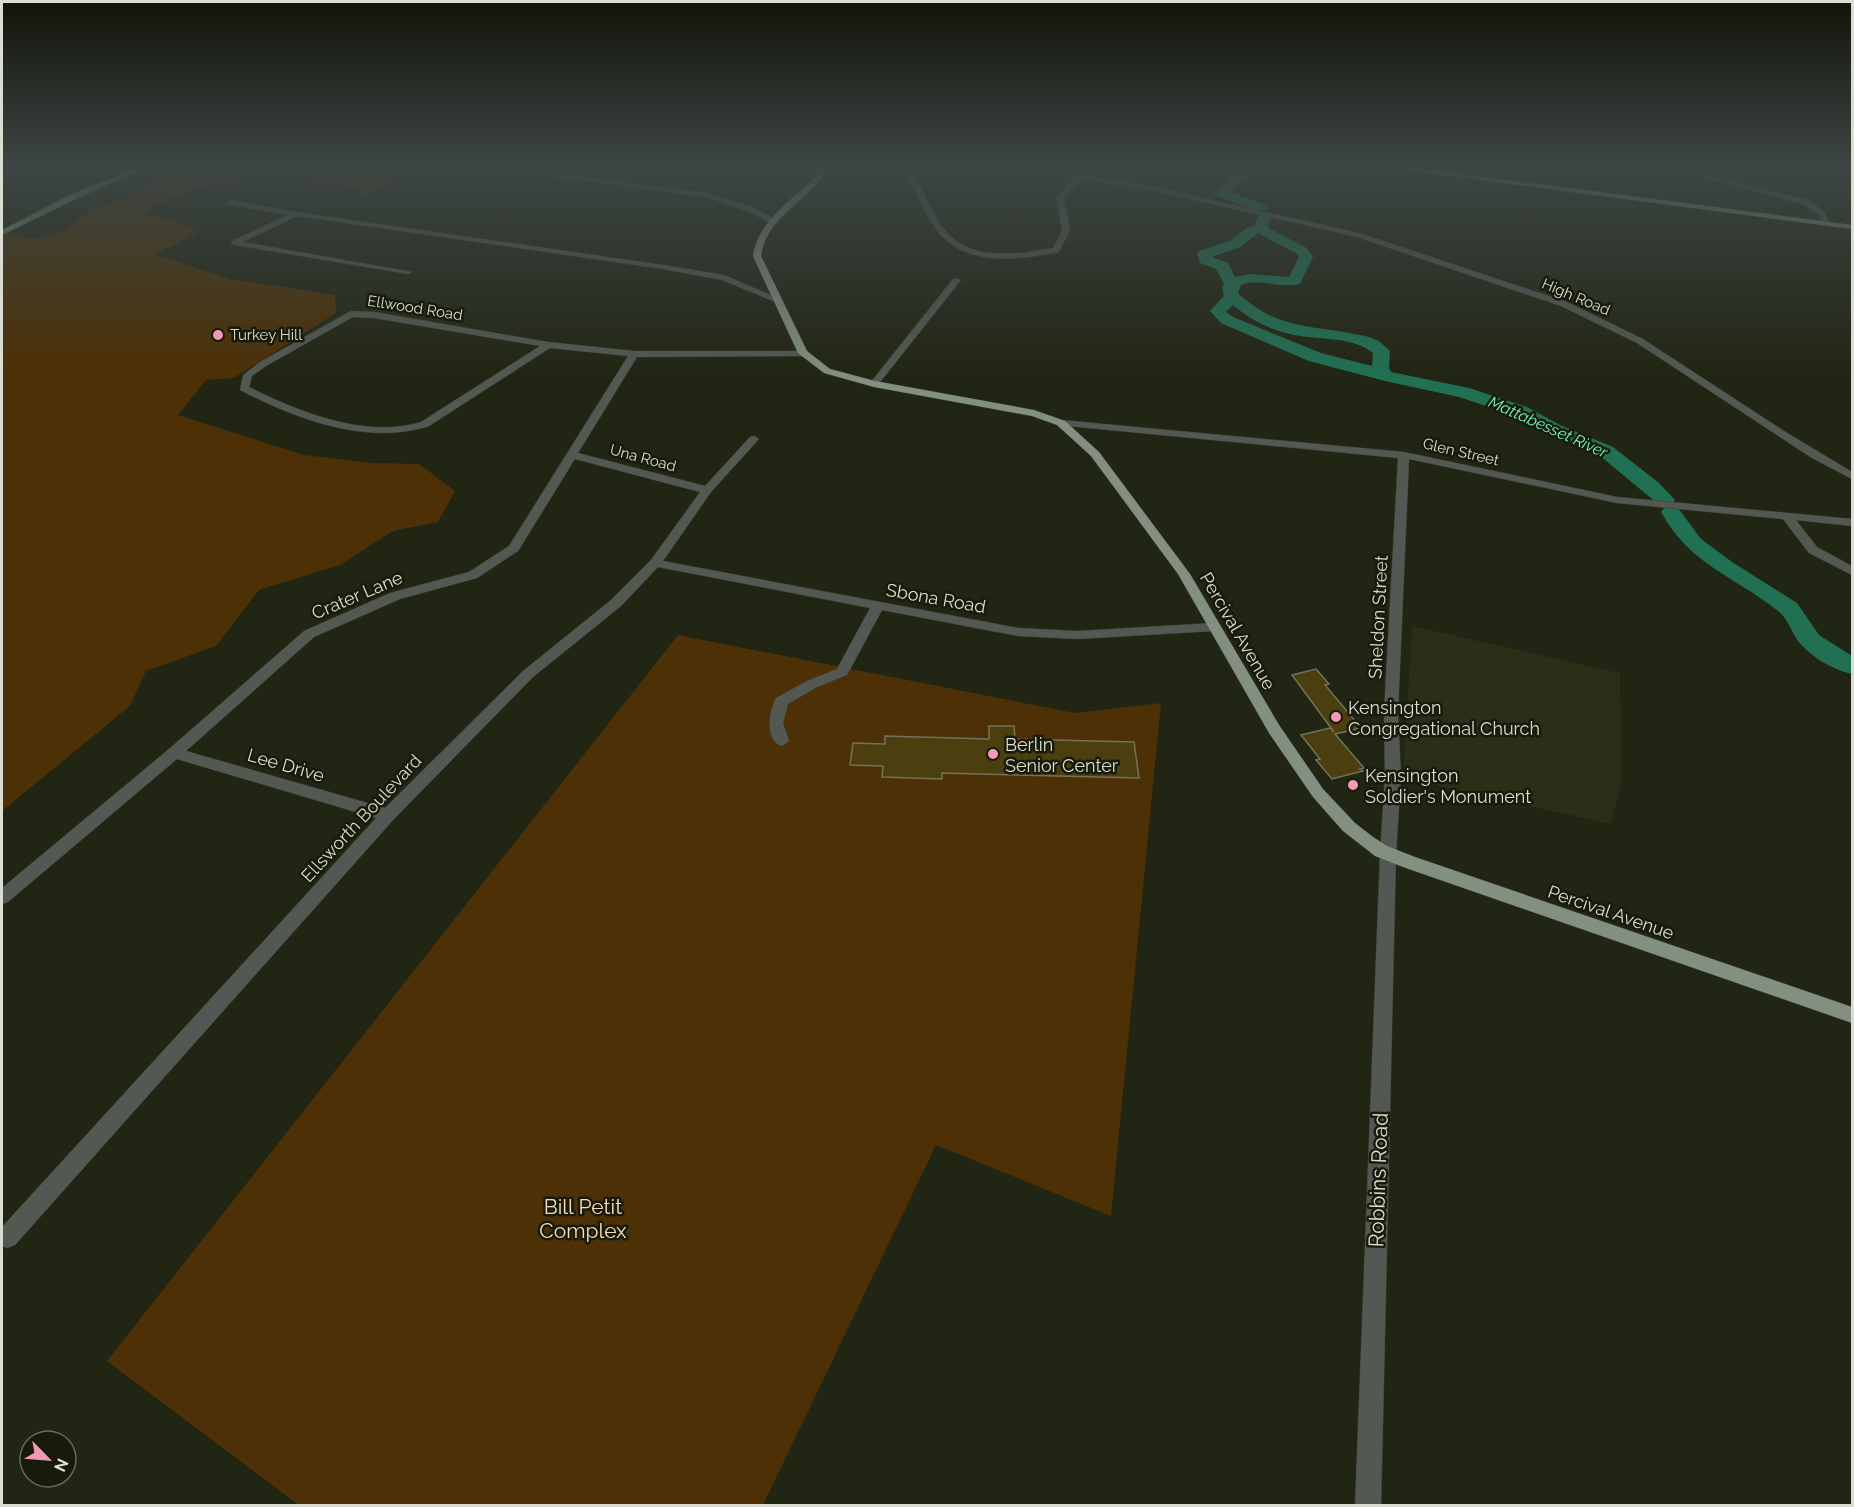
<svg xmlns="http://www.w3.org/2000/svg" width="1854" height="1507" viewBox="0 0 1854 1507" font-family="Raleway,sans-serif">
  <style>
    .built { fill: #2b2f17 }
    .green { fill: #4d3006 }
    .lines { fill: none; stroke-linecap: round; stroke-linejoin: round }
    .river { fill: #217053; fill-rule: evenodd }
    .building { fill: #4c3f0f; stroke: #76715d; stroke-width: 1.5 }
    .minor-casing { stroke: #3b3f2e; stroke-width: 1 }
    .major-casing { stroke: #3b3f2e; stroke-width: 1 }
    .minor { fill: #535952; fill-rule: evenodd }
    .major { fill: #838f80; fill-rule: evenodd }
    .poi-dot { fill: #f09ab5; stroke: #181b0a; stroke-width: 2 }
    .labels { text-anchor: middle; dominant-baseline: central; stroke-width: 5; stroke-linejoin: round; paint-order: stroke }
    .far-street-label { font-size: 15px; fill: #dbddd2; stroke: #181b0a }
    .far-poi-label { font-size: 15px; fill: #dbddd2; stroke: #181b0a; text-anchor: start }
    .far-water-label { font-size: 16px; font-style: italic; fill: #75fbc6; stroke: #181b0a }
    .street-label { font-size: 18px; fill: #dbddd2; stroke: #181b0a }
    .poi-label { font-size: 18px; fill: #dbddd2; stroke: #181b0a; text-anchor: start }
    .near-street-label { font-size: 21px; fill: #dbddd2; stroke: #181b0a }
    .near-park-label { font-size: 21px; fill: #fadcba; stroke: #181b0a }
  </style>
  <rect width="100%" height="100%" fill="#212513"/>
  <path class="built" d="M1412 626 1620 673 1622 779 1611 824 1403 778Z"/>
  <path class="green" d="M226 166H315L403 173 366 195 344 184 269 176 209 185 154 205 146 215 174 220 199 232 155 255 231 279 335 295 336 313 234 378 206 380 178 415 304 455 372 463 419 464 455 491 438 522 393 531 340 565 259 590 216 646 146 671 130 706 2 811V236L6 234 35 239 62 232 94 208 130 197 150 184 178 174 199 173Z
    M678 635 1075 713 1161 703 1111 1216 936 1145 763 1505H299L107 1361Z"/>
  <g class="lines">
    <path class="river" d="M1191 166H1230L1248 168 1250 174 1248 177 1239 179V183L1230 192 1266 205 1268 208 1261 212 1216 196 1215 193 1226 182 1228 174 1231 173 1197 170Z
      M1264 214 1271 218 1268 226 1270 229 1307 248 1313 257 1300 284C1281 289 1260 278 1241 285L1238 293C1281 333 1317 324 1369 337L1379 341 1390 351 1389 368 1391 372 1469 388 1527 407 1560 425 1613 447 1659 483 1675 500 1672 504 1665 506 1658 504 1599 455 1546 433 1513 415 1459 397 1385 381 1309 361 1221 323 1210 311 1224 296 1222 287 1224 284 1216 269 1200 263 1197 254 1199 251 1230 241 1248 227 1254 226 1259 215ZM1258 233 1297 254 1299 257 1289 277 1250 274 1235 277 1228 263 1212 257 1240 247ZM1233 305C1253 322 1275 332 1301 336 1325 340 1353 337 1373 353L1372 366 1321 353 1233 317 1226 312Z
      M1671 506 1678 508 1701 539 1732 562 1797 603 1819 635 1852 656V674C1833 670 1807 655 1796 638 1790 628 1787 618 1778 611 1733 575 1691 566 1661 512L1664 508Z"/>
  </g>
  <path class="building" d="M1316 669 1329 684 1325 685 1361 728 1335 734 1364 768 1360 769 1363 771 1332 779 1316 760 1320 759 1301 735 1330 728 1334 732 1292 675Z
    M989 726H1014L1015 739 1134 742 1139 778 942 773V779L882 777 883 766 850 765 853 743 885 744V736L989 739Z"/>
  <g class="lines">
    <g class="minor-casing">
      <path id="minor" d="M486 166H503L707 193 751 206 778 221 771 223 745 210 706 197 489 168Z
        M825 166H833L825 171H821V169Z
        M913 166H919L917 180C927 198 935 221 950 236 976 261 1021 254 1053 248L1062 230 1056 197 1074 178 1008 166 1080 174 1155 187 1359 233 1567 302 1643 339 1784 431 1852 472V479L1812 458 1637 343 1561 306 1357 237 1155 191 1081 179 1064 197 1070 230 1059 252C1025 259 974 266 946 240 929 225 920 199 909 180Z
        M1660 166H1670L1808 200 1824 211 1829 223 1822 225 1818 214 1802 204Z
        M231 200 296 212 663 265 724 275 780 299 773 301 722 280 663 269 297 216 243 242 412 272 408 274 235 245 231 243 232 241 288 215 228 204Z
        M954 278 961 280 877 386H871V382Z
        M351 311 374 312 548 342 634 351H806L808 353 803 356 637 357 578 453 705 486 750 437 754 436 759 439 711 492 663 561 1018 628 1078 631 1214 623 1221 627 1214 631 1078 639 1018 636 882 610 847 675 817 687 788 704 783 723 789 741 782 746C764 741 769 710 776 698L807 681 837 669 870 608 658 567 621 606 533 677 394 819 15 1245 7 1248 2 1246V1227L376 818 177 759 8 902 2 904V888L169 749 304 631 390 593 469 572 509 546 628 356 550 348 429 426C367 446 296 419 240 390L243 375 260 362ZM353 317 374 318 540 346 421 422C366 439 299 412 249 387L252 376 266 366ZM575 459 700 492 651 560 611 600 523 671 385 808 186 751 314 637 400 599 477 578 518 551Z
        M1061 420 1404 452 1617 497 1852 519V526L1796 520 1817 547 1852 566V575L1809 553 1783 519 1617 503 1409 459 1398 713 1401 776 1396 854 1381 1506H1355L1380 854 1385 776 1384 713 1398 458 1057 425 1056 423Z"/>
    </g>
    <g class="major-casing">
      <path id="major" d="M141 166H149L78 198 2 235V230L72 194Z
        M818 166H824L825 173C806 203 766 217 761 256L807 351 830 369 875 381 1034 410 1065 421 1099 452 1190 574 1279 725 1323 789 1355 823 1373 837 1387 846 1415 857 1852 1007V1023L1403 867 1375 856 1361 845 1343 831 1313 797 1269 733 1178 574 1091 456 1057 425 1032 416 874 387 824 373 798 353 753 256C758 220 794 199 817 175Z
        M1386 166H1403L1852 225V229L1389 168Z"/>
    </g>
    <use href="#minor" class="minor"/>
    <use href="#major" class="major"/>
  </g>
  <linearGradient id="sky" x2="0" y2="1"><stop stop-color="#12140a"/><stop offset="0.44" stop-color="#3d4644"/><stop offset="1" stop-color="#3d4644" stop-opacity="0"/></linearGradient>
  <rect width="1854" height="377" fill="url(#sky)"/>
  <g class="poi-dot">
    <circle cx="218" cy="335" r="6"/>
    <circle cx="1336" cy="717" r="6"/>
    <circle cx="993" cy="754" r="6"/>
    <circle cx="1353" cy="785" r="6"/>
  </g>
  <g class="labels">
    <g class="far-street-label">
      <text transform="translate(1576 297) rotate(23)">High Road</text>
      <text transform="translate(415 308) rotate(9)">Ellwood Road</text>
      <text transform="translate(1461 452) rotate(13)">Glen Street</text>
      <text transform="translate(643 458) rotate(15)">Una Road</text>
    </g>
    <g class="far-poi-label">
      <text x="230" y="335">Turkey Hill</text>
    </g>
    <g class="far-water-label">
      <text transform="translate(1548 427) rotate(24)">Mattabesset River</text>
    </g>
    <g class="street-label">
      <text transform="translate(357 595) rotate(-23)">Crater Lane</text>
      <text transform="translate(936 598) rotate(10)">Sbona Road</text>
      <text transform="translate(1378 617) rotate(-87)">Sheldon Street</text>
      <text transform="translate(1238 631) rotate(60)">Percival Avenue</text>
      <text transform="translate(286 765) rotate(16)">Lee Drive</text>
      <text transform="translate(361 818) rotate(-47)">Ellsworth Boulevard</text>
      <text transform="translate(1611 912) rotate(19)">Percival Avenue</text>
    </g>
    <g class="poi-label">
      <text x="1348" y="707">Kensington<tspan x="1348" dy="21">Congregational Church</tspan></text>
      <text x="1005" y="744">Berlin<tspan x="1005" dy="21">Senior Center</tspan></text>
      <text x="1365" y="775">Kensington<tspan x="1365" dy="21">Soldier's Monument</tspan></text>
    </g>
    <g class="near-street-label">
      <text transform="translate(1378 1180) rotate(-88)">Robbins Road</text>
    </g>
    <g class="near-park-label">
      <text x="583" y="1206">Bill Petit<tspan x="583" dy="24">Complex</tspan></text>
    </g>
  </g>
  <rect width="1854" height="1507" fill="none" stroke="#dbddd2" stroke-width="6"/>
  <g transform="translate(48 1459) rotate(115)"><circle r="28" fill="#181b0a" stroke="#66695a" stroke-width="1.5"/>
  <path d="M0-4.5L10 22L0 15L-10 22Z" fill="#f09ab5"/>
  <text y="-9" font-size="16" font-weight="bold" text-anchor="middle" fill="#dbddd2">N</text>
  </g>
</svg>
